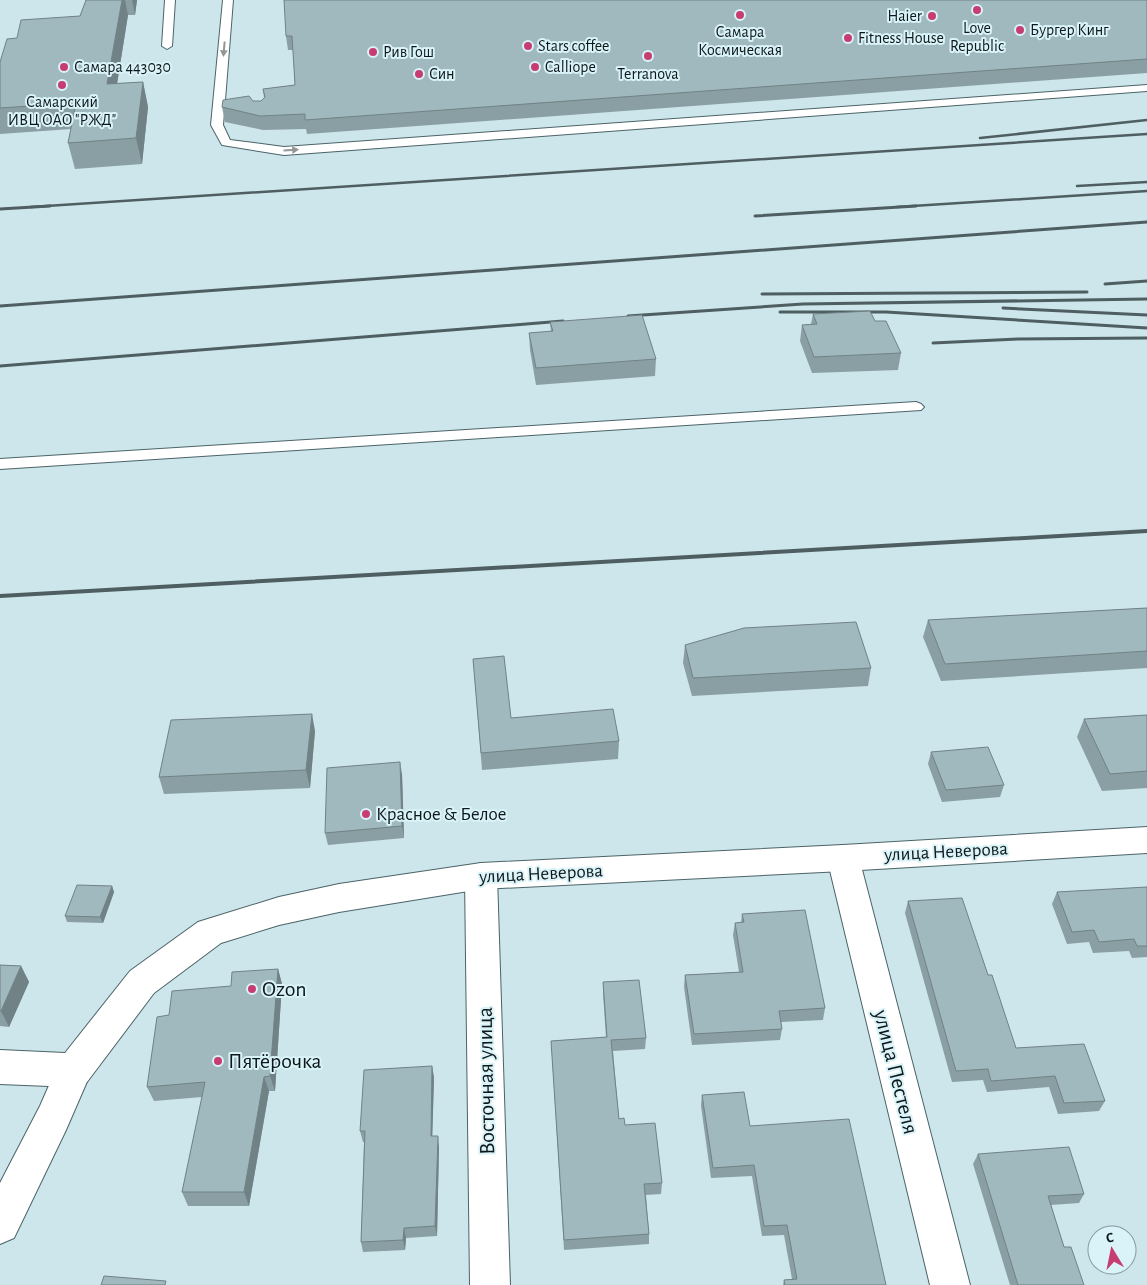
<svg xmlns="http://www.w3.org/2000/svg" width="1147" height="1285" viewBox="0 0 1147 1285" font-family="'Alegreya Sans',sans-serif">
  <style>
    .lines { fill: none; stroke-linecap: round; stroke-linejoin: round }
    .service-casing { stroke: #4c6367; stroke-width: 2 }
    .minor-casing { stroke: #4c6367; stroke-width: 2 }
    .tertiary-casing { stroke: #4c6367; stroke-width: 2 }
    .service { fill: #fff; fill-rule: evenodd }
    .minor { fill: #fff; fill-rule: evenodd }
    .tertiary { fill: #fff; fill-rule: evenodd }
    .rail-far2 { stroke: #4f5e61; stroke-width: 2.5 }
    .rail-far1 { stroke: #4f5e61; stroke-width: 3 }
    .rail { stroke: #4f5e61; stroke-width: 4 }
    .wall { fill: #8a9fa3 }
    .shaded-wall { fill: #708285 }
    .building { fill: #a0b9be; stroke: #708285 }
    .oneway { fill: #939798 }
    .poi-dot { fill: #c73c71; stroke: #d9f3f8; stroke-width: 2 }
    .labels { text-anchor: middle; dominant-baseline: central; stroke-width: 4; stroke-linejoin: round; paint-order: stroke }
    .far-poi-label { font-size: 16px; fill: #0e181a; stroke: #d9f3f8; text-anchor: start }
    .poi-label { font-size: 19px; fill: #0e181a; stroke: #d9f3f8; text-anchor: start }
    .street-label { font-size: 19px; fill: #0e181a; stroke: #d9f3f8 }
    .near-poi-label { font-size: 22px; fill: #0e181a; stroke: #d9f3f8; text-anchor: start }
    .near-street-label { font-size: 22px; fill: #0e181a; stroke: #d9f3f8 }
  </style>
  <rect width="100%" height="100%" fill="#cce6eb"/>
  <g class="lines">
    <g class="service-casing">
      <path id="service" d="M165 0H175L172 46 167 49 162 46Z
        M223 0H233L223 125 230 140 284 147 1147 85V91L284 155 222 145 211 125Z
        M916 402 921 404 924 407 921 410 0 469V459Z"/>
    </g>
    <g class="minor-casing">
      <path id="minor" d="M843 845 854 849 859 858 970 1285H930L827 858 832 849Z
        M481 863 492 867 497 876 510 1285H470L465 876 470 867Z
        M74 1053 87 1058 92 1070 66 1130 14 1238 0 1244V1183L40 1106 61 1058Z"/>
    </g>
    <g class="tertiary-casing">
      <path id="tertiary" d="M1147 827V853L843 871 481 889 339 912 279 925 221 943 154 993 87 1082 74 1087 0 1084V1050L65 1053 130 971 198 922 279 897 339 884 481 863 843 845Z"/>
    </g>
    <use href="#service" class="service"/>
    <use href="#minor" class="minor"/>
    <use href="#tertiary" class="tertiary"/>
    <path class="rail-far2" d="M980 138 1147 120
      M1077 186 1147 182
      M31 207 1147 134
      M897 207 1147 191"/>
    <path class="rail-far1" d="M0 209 50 206
      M755 216 916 206
      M1105 284 1147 281
      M762 294 1087 292
      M0 306 1147 222
      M1003 308 1147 315
      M780 312H886L1147 328
      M628 316 803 304 1147 299
      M933 343 1018 339 1147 338
      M0 366 563 321"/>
    <path class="rail" d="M0 596 1147 531"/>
  </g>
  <path class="wall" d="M86 0H137L135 15H128L117 84 143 82 148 107 142 164 75 169 68 143 71 129 0 134V62L17 38 80 16Z
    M1147 0V73L307 134 306 129 263 130 225 122 222 107 253 101H261L264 98 263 89 295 85 293 50H288L286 36Z
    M813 314 875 321 901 353 898 370 812 373 800 341 802 325 811 324Z
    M550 322 656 359 655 376 536 385 530 350 529 333 551 332Z
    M1147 608V668L941 681 923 637 928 620Z
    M685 645 871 668 868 686 692 696 683 663Z
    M473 659 511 718 619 741 618 759 482 770Z
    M1147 715V788L1102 791 1077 737 1084 719Z
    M315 731 310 788 164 794 159 777Z
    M931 752 1004 785 1000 797 942 802 928 764Z
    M402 774 404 838 328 845 325 833Z
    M112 886 114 892 103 923 67 922 65 916Z
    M1147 887V957L1132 958 1129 951 1093 953 1089 942 1067 944 1052 904 1057 892Z
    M908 901 988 975 1016 1048 1105 1101 1099 1111 1058 1114 1049 1087 987 1092 983 1080 952 1082 905 913Z
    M742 914 825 1008 823 1020 781 1022 782 1029 780 1040 692 1045 684 987 685 975 739 972 733 935 735 923H741Z
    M0 965 21 966 29 982 9 1027 0 1026Z
    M278 969 282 984 275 1091H269L249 1206H188L182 1192 202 1097 154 1101 147 1087 231 986Z
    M603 982 646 1038 645 1049 613 1051 619 1119 625 1125 662 1183 661 1194 646 1195 649 1234V1244L564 1250 551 1041 606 1037 603 993Z
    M432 1066 434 1078 432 1136 439 1147 437 1236 406 1238 405 1250 363 1252 361 1242 364 1142H363L360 1131Z
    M702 1095 750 1126 886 1285H783L784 1280 792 1279 784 1235 762 1236 752 1176 711 1178 701 1106Z
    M978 1154 1084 1194 1079 1203 1051 1205 1064 1247 1084 1285H1010L973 1164Z"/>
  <path class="shaded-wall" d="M122 0H125L128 15 113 109 107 84Z
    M132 0H137L135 15Z
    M143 82 148 107 142 164 136 138Z
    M312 714 315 731 310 788 306 770Z
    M400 762 402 774 404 838 402 826Z
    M112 886 114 892 103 923 100 917Z
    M21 966 29 982 9 1027 1 1011Z
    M278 969 282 984 275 1091 270 1076Z
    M432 1066 434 1078 432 1147 431 1136Z
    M264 1077 269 1091 249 1206 244 1192Z
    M438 1136 439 1147 437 1236 435 1226Z
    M404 1228 406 1238 405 1250 403 1240Z"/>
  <path class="building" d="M86 0H122L107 84 143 82 136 138 68 143 76 103 0 108V62L7 39 17 38 21 20 80 16Z
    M284 0H1147V59L305 120V114L260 116 222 107 223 100 249 96 253 101H261L265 97 263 89 295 85 292 36H286Z
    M870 311 875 321H886L901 353 814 357 802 325 817 324 813 314Z
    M642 315 656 359 536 368 529 333 553 331 550 322Z
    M1147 608V651L945 664 928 620Z
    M856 622 871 668 693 678 685 645 744 628Z
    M504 656 511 718 613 709 619 741 481 753 473 659Z
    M312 714 306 770 159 777 171 720Z
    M1147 715V771L1110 774 1084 719Z
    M988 747 1004 785 946 790 931 752Z
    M400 762 402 826 325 833 327 768Z
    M77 885 112 886 100 917 65 916Z
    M1147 887V946H1137L1134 939 1099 942 1094 930 1072 932 1057 892Z
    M962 898 988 975H992L1016 1048 1084 1044 1105 1101 1064 1103 1055 1076 991 1081 988 1069 956 1071 908 901Z
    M805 910 825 1008 779 1011 782 1029 694 1034 685 975 743 972 735 923 744 922 742 914Z
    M0 965 21 966 1 1011H0Z
    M278 969 270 1076 264 1077 244 1192H182L205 1082 147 1087 157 1017 169 1015 172 991 231 986 232 972Z
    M639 980 646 1038 611 1040 619 1119 624 1118 625 1125 655 1123 662 1183 644 1184 649 1234 564 1240 551 1041 607 1037 603 982Z
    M432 1066 431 1136H438L435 1226 404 1228 403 1240 361 1242 365 1131H360L364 1070Z
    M744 1092 750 1126 849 1119 886 1285H785L784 1280 797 1279 787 1225 764 1226 754 1165 713 1168 702 1095Z
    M1069 1147 1084 1194 1048 1196 1064 1247H1071L1084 1285H1018L978 1154Z
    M104 1276 166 1281 165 1285H101Z"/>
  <defs><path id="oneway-solid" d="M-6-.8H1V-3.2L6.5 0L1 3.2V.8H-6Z" transform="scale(1.25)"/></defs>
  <g class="oneway">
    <use href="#oneway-solid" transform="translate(224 49) rotate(95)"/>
    <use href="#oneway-solid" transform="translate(291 150) rotate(-3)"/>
  </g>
  <g class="poi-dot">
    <circle cx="977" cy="10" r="5"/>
    <circle cx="740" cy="15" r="5"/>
    <circle cx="932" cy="16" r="5"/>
    <circle cx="1020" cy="30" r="5"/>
    <circle cx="848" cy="38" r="5"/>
    <circle cx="528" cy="46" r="5"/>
    <circle cx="373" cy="52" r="5"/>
    <circle cx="648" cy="56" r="5"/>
    <circle cx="64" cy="67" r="5"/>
    <circle cx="535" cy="67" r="5"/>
    <circle cx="419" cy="74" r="5"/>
    <circle cx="62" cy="85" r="5"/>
    <circle cx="366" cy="814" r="5"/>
    <circle cx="252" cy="989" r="5"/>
    <circle cx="218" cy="1061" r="5"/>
  </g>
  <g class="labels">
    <g class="far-poi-label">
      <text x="922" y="16" text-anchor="end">Haier</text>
      <text x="977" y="28" text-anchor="middle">Love<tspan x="977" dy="18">Republic</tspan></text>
      <text x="1030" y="30">Бургер Кинг</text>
      <text x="740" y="32" text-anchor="middle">Самара<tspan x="740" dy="18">Космическая</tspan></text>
      <text x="858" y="38">Fitness House</text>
      <text x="538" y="46">Stars coffee</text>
      <text x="383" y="52">Рив Гош</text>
      <text x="74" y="67">Самара 443030</text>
      <text x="545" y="67">Calliope</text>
      <text x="429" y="74">Син</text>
      <text x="648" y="74" text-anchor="middle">Terranova</text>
      <text x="62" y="102" text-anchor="middle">Самарский<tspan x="62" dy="18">ИВЦ ОАО "РЖД"</tspan></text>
    </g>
    <g class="poi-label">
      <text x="376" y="814">Красное &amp; Белое</text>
    </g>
    <g class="street-label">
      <text transform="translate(946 852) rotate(-3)">улица Неверова</text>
      <text transform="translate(541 874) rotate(-3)">улица Неверова</text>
    </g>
    <g class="near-poi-label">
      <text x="262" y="989">Ozon</text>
      <text x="228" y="1061">Пятёрочка</text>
    </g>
    <g class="near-street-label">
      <text transform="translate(896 1072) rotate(76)">улица Пестеля</text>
      <text transform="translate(486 1081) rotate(-91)">Восточная улица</text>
    </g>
  </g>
  <g transform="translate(1112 1250) rotate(350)"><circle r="24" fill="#d9f3f8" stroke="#889b9f"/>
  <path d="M0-4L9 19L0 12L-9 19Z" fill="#c73c71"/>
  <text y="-8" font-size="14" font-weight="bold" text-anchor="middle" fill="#0e181a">С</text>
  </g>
</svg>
